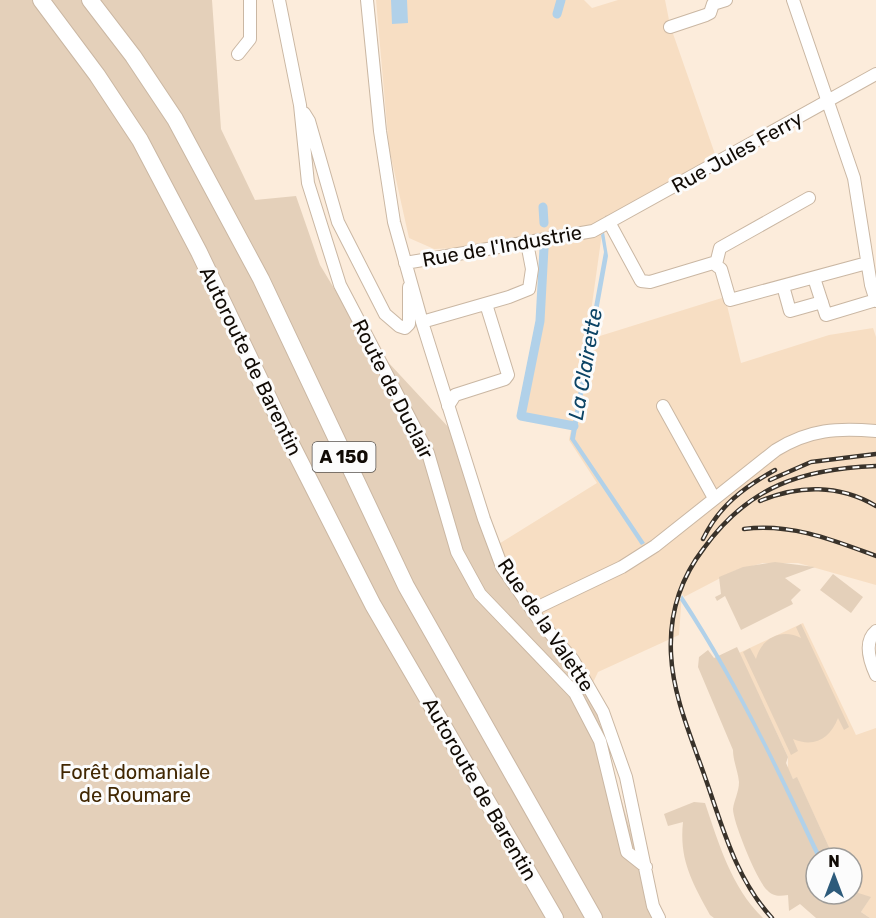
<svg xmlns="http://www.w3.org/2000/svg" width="876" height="918" viewBox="0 0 876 918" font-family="Rubik,sans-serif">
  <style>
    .built { fill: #f7dec3 }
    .green { fill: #e4d0ba }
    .water { fill: #b1d1e9 }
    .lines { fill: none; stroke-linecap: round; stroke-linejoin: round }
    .canal { stroke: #b1d1e9; stroke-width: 9 }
    .minor-casing { stroke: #cab7a3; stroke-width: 14 }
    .highway-casing { stroke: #cab7a3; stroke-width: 18 }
    .minor { stroke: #fff; stroke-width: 12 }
    .highway { stroke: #fff; stroke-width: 16 }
    .rail-casing { stroke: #39322a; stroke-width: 4.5 }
    .rail { stroke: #fcfcfc; stroke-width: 2; stroke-dasharray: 7; stroke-linecap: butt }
    .labels { text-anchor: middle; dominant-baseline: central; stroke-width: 6; stroke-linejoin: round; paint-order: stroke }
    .shield { fill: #fcfcfc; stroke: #58534f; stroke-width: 1.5 }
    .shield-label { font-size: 18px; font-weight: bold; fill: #110b05 }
    .street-label { font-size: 20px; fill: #110b05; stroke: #fcfcfc }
    .park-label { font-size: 20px; fill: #412702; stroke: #fcfcfc }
    .water-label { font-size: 21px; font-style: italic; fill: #0c4465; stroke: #fcfcfc }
  </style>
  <rect width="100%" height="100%" fill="#fcecdb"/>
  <path class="built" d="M376 0H584L592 8 618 0H665L670 25 716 157 603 226 587 340 725 297 741 363 829 335 873 328 876 337V585L798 563H763L734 571 684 597 682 593 679 635 598 672 590 689 489 550 597 483 569 440 572 425 521 416 540 321 544 248 527 245 434 249 409 238 389 148Z
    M803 623 856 735 876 728V918H870L861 912 870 898 852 891V858H834L797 778 793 779 788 769V757L739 653Z"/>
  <path class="green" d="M0 0H212L221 129 255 200 296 196 320 265 361 333 451 430 489 550 590 689 634 844 647 909 653 918H0Z
    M775 562 815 567 785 578 801 590 791 600 793 604 741 630 725 596 717 601 715 597 721 594 719 577 743 567Z
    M833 574 863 597 851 613 820 590Z
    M801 624 849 727 844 730 838 718C830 739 814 748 793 739L798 751 791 755 743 652 750 648 756 659C761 638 782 628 801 638L796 627Z
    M737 647 788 757 786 763 793 779 797 777 834 858H816V894H852V891L871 897 861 912 870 918H816L800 904 789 911 788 895C780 896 773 897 767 890 757 881 733 822 733 809 734 800 739 792 739 782 738 771 733 761 733 750L698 667 699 657 708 650 714 658Z
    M694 802 705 803C719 844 731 887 763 918H714L710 915C692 882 679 860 683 822L668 826 664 814Z"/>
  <path class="water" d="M391 0H407L408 23 392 24Z
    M604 232 608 256 575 439 645 543 641 545 570 439 604 252 601 235Z
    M682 595C737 679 779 768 822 858H817C776 770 734 681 680 600Z"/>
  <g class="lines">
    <path class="canal" d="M557 14 561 0
      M543 207 544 223
      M544 248 540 321 521 416 574 426"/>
    <g class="minor-casing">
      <path id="minor" d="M279 0 300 105 308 183 340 285 428 453 457 552 480 594 575 693 600 741 627 852 646 867
        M367 0 380 131 394 222 422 322 484 519 502 567 539 620 573 660 603 712 626 777 653 906 659 918
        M793 0 854 178 871 285 876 301
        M670 27 706 15 710 13 713 4 726 0
        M238 54 250 39V0
        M304 113 309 121 338 222 385 314 399 326 405 328 409 324V287
        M609 222 641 281 650 282 713 263 721 269 730 300 867 263
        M405 263 593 231 876 74
        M716 264 720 248 809 198
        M814 278 826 315 876 300
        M783 286 790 311 822 302
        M422 322 509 297 529 289 532 269 527 243
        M448 406 455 395 505 379 508 375 486 304
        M663 406 714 498
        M532 610 622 567 655 546 776 450C810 429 837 428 876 431
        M876 631C863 642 870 662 876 675"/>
    </g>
    <g class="highway-casing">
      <path id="highway" d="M41 0 97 75 140 140 199 252 281 424 373 605 555 918
        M90 0 133 56 175 119 261 279 406 586 594 918"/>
    </g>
    <use href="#minor" class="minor"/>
    <use href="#highway" class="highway"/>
    <g class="rail-casing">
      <path id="rail" d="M770 480 811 462 876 454
        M760 501C798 485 839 484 876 506
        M744 529C791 523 833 540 876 556
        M703 539C719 506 743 488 775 470
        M772 918C736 879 723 828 706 780 692 739 673 697 671 654 669 614 680 579 704 548 749 486 802 469 876 466"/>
    </g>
    <use href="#rail" class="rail"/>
  </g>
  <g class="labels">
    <rect class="shield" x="312.5" y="442" width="63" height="30" rx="4.5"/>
    <g class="shield-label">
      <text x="344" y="457">A 150</text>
    </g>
    <g class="street-label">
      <text transform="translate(737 152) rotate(-29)">Rue Jules Ferry</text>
      <text transform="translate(502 246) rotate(-10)">Rue de l'Industrie</text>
      <text transform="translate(251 361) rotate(64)">Autoroute de Barentin</text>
      <text transform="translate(393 389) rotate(63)">Route de Duclair</text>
      <text transform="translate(546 625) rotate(56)">Rue de la Valette</text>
      <text transform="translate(480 789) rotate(60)">Autoroute de Barentin</text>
    </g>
    <g class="park-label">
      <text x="135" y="772">Forêt domaniale<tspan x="135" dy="23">de Roumare</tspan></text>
    </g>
    <g class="water-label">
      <text transform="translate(585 364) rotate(-80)">La Clairette</text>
    </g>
  </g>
  <g transform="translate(834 876)"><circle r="28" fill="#fcfcfc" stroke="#9e9c99" stroke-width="1.5"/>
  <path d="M0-4.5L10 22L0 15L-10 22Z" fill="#2d5b7b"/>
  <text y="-9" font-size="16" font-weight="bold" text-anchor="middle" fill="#110b05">N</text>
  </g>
</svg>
